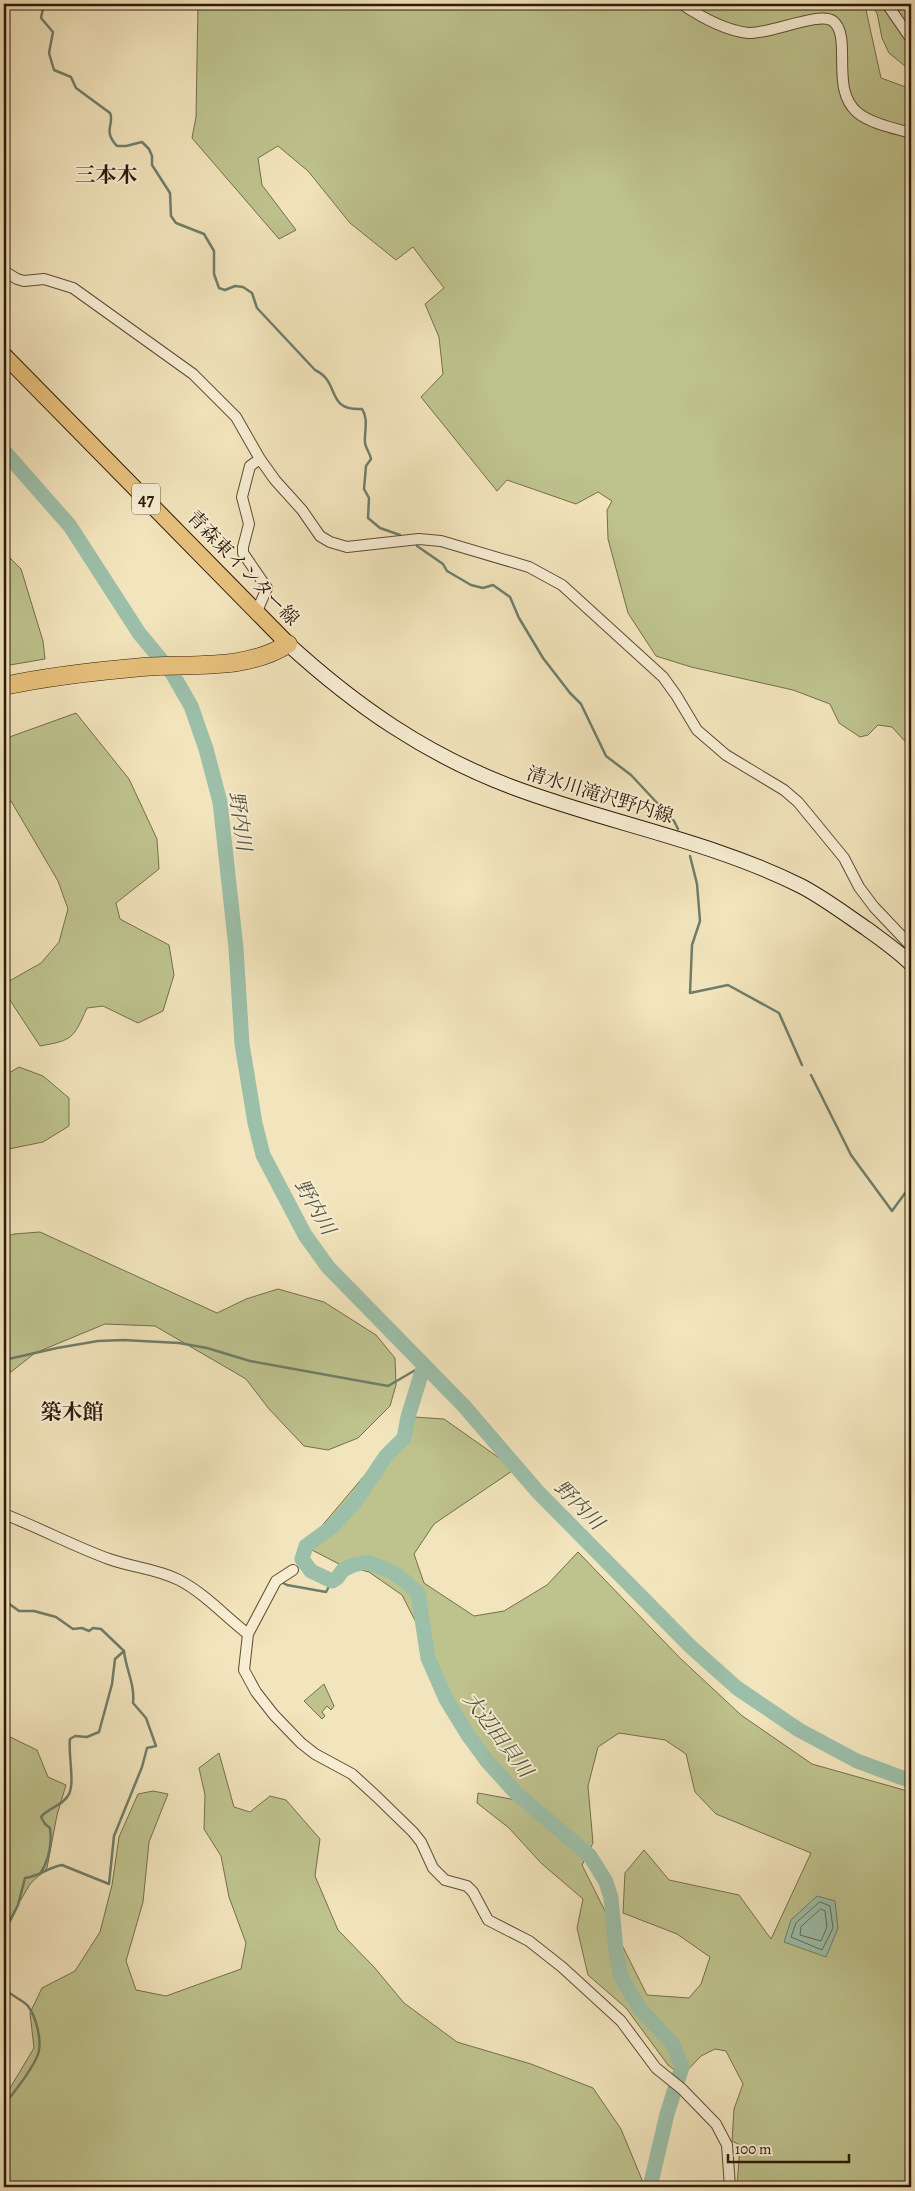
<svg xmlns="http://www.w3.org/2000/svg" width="915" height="2191" viewBox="0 0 915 2191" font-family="Alegreya,'Noto Serif JP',serif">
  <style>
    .green { fill: #bec38e; stroke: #756e4c; fill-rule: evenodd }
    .water { fill: #9cbfaa; stroke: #6f7d6a }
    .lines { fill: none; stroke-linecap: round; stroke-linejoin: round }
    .shore { stroke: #646c5a; stroke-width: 1 }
    .stream { stroke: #6f7d6a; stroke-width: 2.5 }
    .river { stroke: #9cbfaa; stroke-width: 15 }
    .minor-casing { stroke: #5e4c36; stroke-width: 12 }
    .secondary-casing { stroke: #2c1a09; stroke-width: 16 }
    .primary-casing { stroke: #2c1a09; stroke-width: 17 }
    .motorway-casing { stroke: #2c1a09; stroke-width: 19 }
    .minor { stroke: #f7edd3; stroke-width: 10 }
    .secondary { stroke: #f7edd3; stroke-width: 14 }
    .primary { stroke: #e9c27e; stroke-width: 15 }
    .motorway { stroke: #e9c27e; stroke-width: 18 }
    .labels { text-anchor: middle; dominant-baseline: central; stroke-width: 4; stroke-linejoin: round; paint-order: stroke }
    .shield { fill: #f7edd3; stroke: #695946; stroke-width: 1 }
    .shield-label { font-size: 18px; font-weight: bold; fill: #2c1a09 }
    .street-label { font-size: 19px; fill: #2c1a09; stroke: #f7edd3 }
    .water-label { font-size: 20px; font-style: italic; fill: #535441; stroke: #f7edd3 }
    .quarter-label { font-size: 21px; font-weight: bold; fill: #2c1a09; stroke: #f7edd3 }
  </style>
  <rect width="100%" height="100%" fill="#f2e4bc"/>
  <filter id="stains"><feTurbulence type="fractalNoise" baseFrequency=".004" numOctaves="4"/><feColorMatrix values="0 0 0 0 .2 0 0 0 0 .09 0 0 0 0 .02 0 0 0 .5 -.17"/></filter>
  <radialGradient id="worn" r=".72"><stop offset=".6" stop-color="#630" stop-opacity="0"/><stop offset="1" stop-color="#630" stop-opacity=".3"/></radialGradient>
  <path class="green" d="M198 4H860L866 10 881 78 911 89V748L892 727 878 725 868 735 860 737 839 723 830 704 793 690 691 667 656 656 628 613 608 539 607 510 612 501 598 492 576 504 507 480 497 491 421 397 443 374 439 337 425 304 444 288 413 247 396 260 350 223 308 171 278 146 258 158 262 185 296 230 279 239 192 138 196 117Z
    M870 4H911V71L889 53 882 38 877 13Z
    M4 552 21 569 43 641 45 659 4 666Z
    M76 713 129 779 157 839 159 869 116 903 120 919 169 945 174 975 163 1011 138 1023 103 1006 87 1008C73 1039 73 1040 40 1046L4 991V984L41 963 59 942 68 909 58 881 11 801 4 812V739Z
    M19 1067 43 1076 69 1098V1126L43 1142 4 1150V1076Z
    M40 1232 217 1313 246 1299 278 1289 324 1302 376 1335 395 1358 396 1385 390 1406 358 1438 328 1450 304 1446 269 1409 246 1379 155 1326 105 1324 35 1353 11 1372 4 1371V1237L14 1234Z
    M414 1417 444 1419 515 1469 434 1524 414 1554 424 1583 474 1616 504 1611 547 1585 578 1552 680 1658 741 1715 812 1764 911 1792V2187H737L740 2145 732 2141 734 2109 743 2084 726 2051 715 2049 701 2056 682 2076 668 2065 626 2008 588 1975 577 1928 583 1899 541 1863 509 1828 477 1803 478 1793 538 1804 501 1772 456 1717 424 1638 402 1595 369 1572 339 1564 310 1549 315 1534ZM619 1733 665 1740 686 1754 695 1792 716 1814 811 1853 771 1939 739 1895 669 1880 644 1850 625 1873 623 1913 677 1934 710 1957 701 1984 689 1998 647 1995 582 1865 593 1843 588 1786 598 1747Z
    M324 1684 334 1706 331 1710 327 1706 322 1712 325 1716 322 1719 304 1701Z
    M4 1734 37 1750 48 1777 66 1785 57 1815 47 1868 30 1884 12 1915 4 1937Z
    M219 1753 234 1807 250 1812 270 1796 286 1800 320 1839 315 1876 338 1930 374 1967 404 2003 457 2042 531 2064 593 2088 621 2129 645 2187H4V2098L34 2048 30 2013 42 1988 75 1971 100 1932 112 1885 119 1837 138 1794 153 1791 168 1794 149 1842 143 1902 126 1961 136 1990 166 1996 241 1969 246 1943 229 1897 221 1856 204 1829 205 1795 199 1768Z"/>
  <path class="water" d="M817 1896 835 1901 838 1928 826 1957 784 1942 791 1920Z"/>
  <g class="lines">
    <path class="shore" d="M820 1902 830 1906 833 1928 822 1950 791 1937 796 1923Z
      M821 1909 825 1911 827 1927 821 1941 800 1935 801 1927Z"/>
    <path class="stream" d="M44 4 41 18 53 32 49 53 54 70 71 77 76 88 110 113C115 124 102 130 117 146H126L142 142 149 149 152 156V165L170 193 171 216 176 223 204 234 214 251V274L219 288 225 290 235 286 243 287 252 293 257 308 315 370C341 382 325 411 362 409 369 419 364 432 365 443 366 449 370 453 371 459L366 466 364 489 369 498 368 518 380 528 400 535
      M417 546 443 564 447 571 471 585 483 588 493 585 510 597 519 618 543 658 570 693 581 704 606 756 631 775 674 821 678 829
      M690 856 697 884 700 921 692 945 690 993 728 985 779 1013 802 1065
      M811 1075 851 1155 892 1211 911 1185
      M4 1360 57 1348 98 1341 123 1340 179 1343 207 1348 250 1361 388 1386 424 1365
      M281 1582 287 1585 326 1592 332 1581
      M4 1600 19 1611H34L56 1617 73 1629 82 1628 89 1631 93 1628 101 1629 124 1651C126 1670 135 1684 133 1703L146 1718 156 1746 147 1748 142 1767 114 1836 109 1884 62 1865C49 1867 40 1876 25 1878L18 1905 8 1925 7 1947 4 1954
      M40 1874C49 1860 52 1844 50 1828L45 1824 41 1817C48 1808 64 1805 69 1794 75 1782 68 1755 70 1739L75 1736 87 1737 99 1732 112 1684 115 1659 124 1651
      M4 1988C11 1996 23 2000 28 2006 36 2017 41 2037 39 2050 38 2062 12 2095 4 2105"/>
    <path class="river" d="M4 451 70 526 139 633 172 673 191 706 206 749 220 802 236 948 242 1044 255 1123 263 1155 305 1235 328 1267 464 1406 538 1492 691 1647 737 1688 799 1730 857 1761 911 1781
      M424 1365 408 1417 404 1438 386 1456 355 1502 332 1527 306 1546 302 1559 311 1571 332 1581 337 1578 343 1570 353 1565 368 1562 392 1572 405 1581 418 1593 428 1658 446 1699 468 1735 487 1761 515 1792 590 1856 606 1882 611 1898 616 1951 621 1977 640 2009 673 2044 682 2067 667 2114 650 2187"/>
    <g class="minor-casing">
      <path id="minor" d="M682 4C701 17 724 30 748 33 768 35 819 11 833 21 853 37 829 90 858 113 872 124 894 128 911 133
        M887 4 911 39
        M4 271 17 279 24 281 44 279 73 288 193 374 236 417 260 459 275 480 302 510 320 536 330 542 347 547 419 539 441 541 529 567 562 585 663 677 676 695 697 730 726 755 784 790 798 802 844 858 859 887 874 907 911 946
        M257 611 267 588 243 553V547L249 524 242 497 250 466 260 459
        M4 1514C40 1528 73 1546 109 1559 134 1568 155 1568 179 1580 204 1593 225 1616 248 1634L244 1670 256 1692 274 1715 301 1743 315 1754 352 1774 376 1796 413 1832 421 1842 433 1868 445 1880 467 1886 473 1892 488 1920 529 1941 562 1967 621 2021 656 2068 682 2089 716 2124 727 2145 730 2187
        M248 1634 276 1581 293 1570"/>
    </g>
    <g class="secondary-casing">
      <path id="secondary" d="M288 644C356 706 425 754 512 787 607 823 709 840 801 886 824 898 845 914 867 929 882 940 898 951 911 964"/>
    </g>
    <g class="primary-casing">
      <path id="primary" d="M4 355 288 644"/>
    </g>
    <g class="motorway-casing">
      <path id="motorway" d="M4 686C50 676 97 671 143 667 192 663 246 671 288 644"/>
    </g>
    <use href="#minor" class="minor"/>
    <use href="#secondary" class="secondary"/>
    <use href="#primary" class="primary"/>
    <use href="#motorway" class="motorway"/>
  </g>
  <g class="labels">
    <rect class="shield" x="132" y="483.5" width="28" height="31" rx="4"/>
    <g class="shield-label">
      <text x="146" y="499">47</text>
    </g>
    <g class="street-label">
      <text transform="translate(243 568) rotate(46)">青森東インター線</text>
      <text transform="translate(600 795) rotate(17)">清水川滝沢野内線</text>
    </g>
    <g class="water-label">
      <text transform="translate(240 821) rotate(82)">野内川</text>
      <text transform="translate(315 1207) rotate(60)">野内川</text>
      <text transform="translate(579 1505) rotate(45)">野内川</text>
      <text transform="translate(498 1735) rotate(53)">大辺田貝川</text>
    </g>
    <g class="quarter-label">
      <text x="106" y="175">三本木</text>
      <text x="72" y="1412">築木館</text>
    </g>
  </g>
  <rect width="915" height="2191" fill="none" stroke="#f2e4bc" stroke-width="20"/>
  <rect x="5" y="5" width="905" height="2181" fill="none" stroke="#2c1a09" stroke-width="2.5"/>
  <rect x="10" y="10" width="895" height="2171" fill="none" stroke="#2c1a09"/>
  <path d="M728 2154v8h121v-8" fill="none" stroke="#2c1a09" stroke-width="2.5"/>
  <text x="735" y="2154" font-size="15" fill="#2c1a09" stroke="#f7edd3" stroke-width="4" paint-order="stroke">100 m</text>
  <rect width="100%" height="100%" filter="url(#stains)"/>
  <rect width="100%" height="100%" fill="url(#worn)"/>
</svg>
